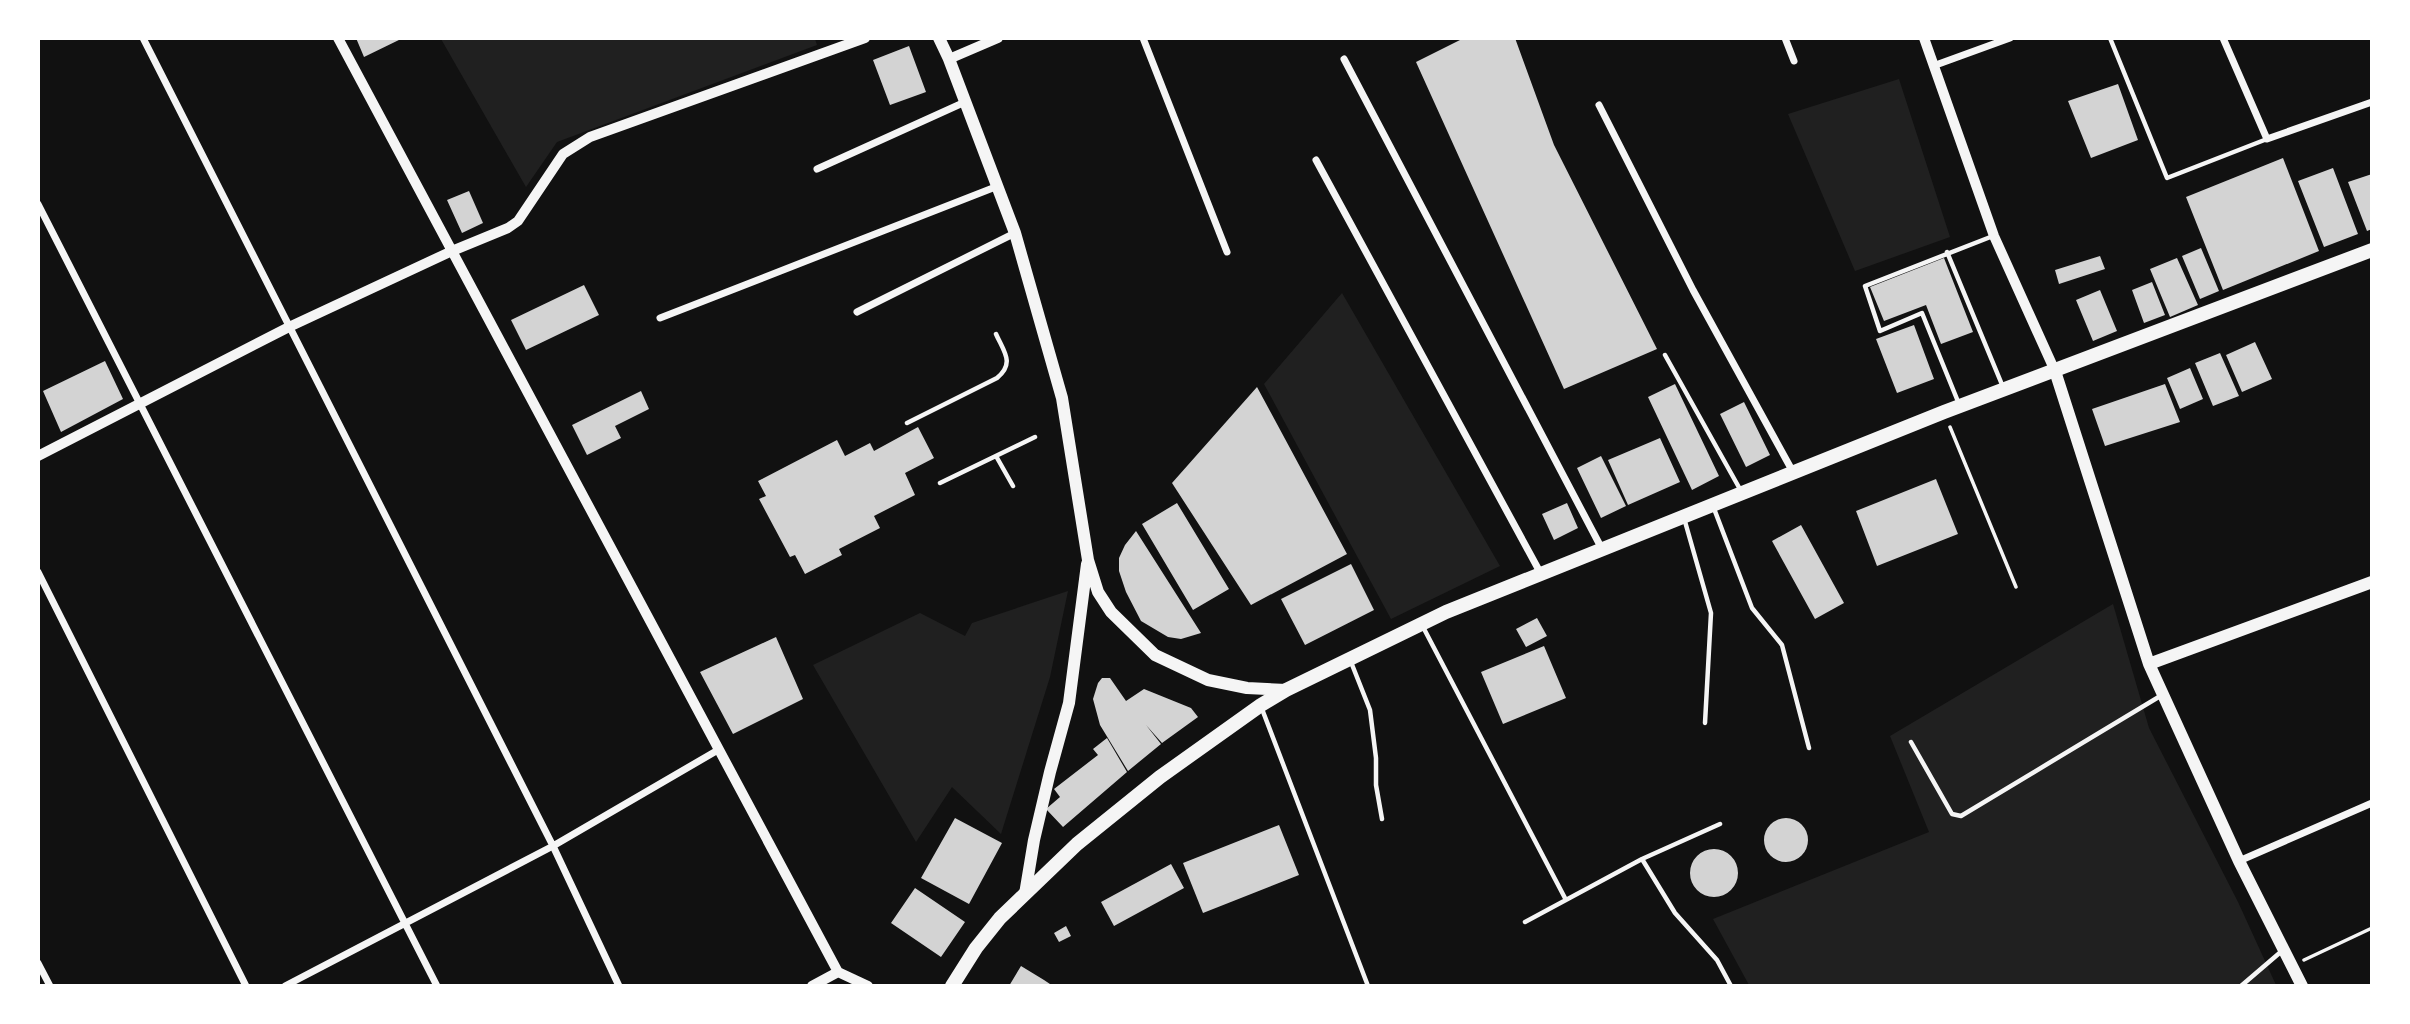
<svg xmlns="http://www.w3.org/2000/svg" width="2410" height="1024" viewBox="0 0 2410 1024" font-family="'Golos Text',sans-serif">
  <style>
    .green { fill: #202020 }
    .building { fill: #d3d3d3 }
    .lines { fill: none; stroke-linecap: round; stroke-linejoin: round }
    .path { stroke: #f5f5f5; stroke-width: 3.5 }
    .service { stroke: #f5f5f5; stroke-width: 4.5 }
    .minor { stroke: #f5f5f5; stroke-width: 7 }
    .tertiary { stroke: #f5f5f5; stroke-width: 10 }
    .secondary { stroke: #f5f5f5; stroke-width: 12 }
    .primary { stroke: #f5f5f5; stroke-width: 14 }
  </style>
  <rect width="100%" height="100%" fill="#111"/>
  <path class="green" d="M815 39 817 45 557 142 526 187 441 39Z
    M1899 79 1950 237 1855 271 1788 114Z
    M1342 293 1500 566 1391 619 1264 384Z
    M1068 591 1050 677 1001 834 952 787 916 842 813 665 920 613 965 636 972 623Z
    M2113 604 2149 728 2238 902 2276 985H1749L1713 919 1929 832 1890 736Z"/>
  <path class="building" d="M356 38H403L364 57Z
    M1464 38H1515L1554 145 1657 349 1564 389 1416 62Z
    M909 46 926 92 890 105 873 60Z
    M2118 84 2138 140 2091 158 2068 101Z
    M2283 158 2319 251 2223 290 2186 197Z
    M2333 168 2358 234 2324 247 2298 181Z
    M2372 174V229L2367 231 2348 182Z
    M469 191 483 223 462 233 447 200Z
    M2201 248 2219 291 2200 299 2182 256Z
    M2100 256 2105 269 2059 284 2055 270Z
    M1944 258 1973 332 1941 344 1926 305 1884 321 1870 287Z
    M2177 258 2198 305 2170 317 2150 269Z
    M2152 282 2165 315 2144 323 2132 290Z
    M584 285 599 315 526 350 511 320Z
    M2100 290 2117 331 2093 341 2076 300Z
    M1914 325 1934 379 1897 393 1876 339Z
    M2255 342 2272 379 2242 392 2226 355Z
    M2220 353 2239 396 2213 406 2195 363Z
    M105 361 123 399 61 432 43 391Z
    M2190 368 2203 399 2180 409 2167 378Z
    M1675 384 1719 476 1692 490 1648 397Z
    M2165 384 2180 422 2105 446 2092 409Z
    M1257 387 1347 554 1251 605 1172 483Z
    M641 391 649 409 615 426 621 438 587 455 572 425Z
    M1744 402 1770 455 1746 467 1720 414Z
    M918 427 934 458 905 473 915 495 874 516 880 528 839 549 842 555 805 574 795 555 790 557 759 499 766 496 758 481 837 440 845 456 870 443 874 451Z
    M1660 438 1680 482 1628 505 1608 460Z
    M1601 456 1626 506 1601 518 1577 468Z
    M1936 479 1958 534 1877 566 1856 511Z
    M1177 503 1229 589 1193 610 1142 524Z
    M1567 503 1578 528 1554 540 1542 514Z
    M1801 525 1844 603 1815 619 1772 541Z
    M1136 531 1201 633 1181 639 1168 637 1141 621 1126 592 1119 571V558L1125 545Z
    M1351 564 1374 610 1305 645 1281 599Z
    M1537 618 1547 636 1526 647 1516 629Z
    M776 637 803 699 733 734 700 672Z
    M1544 646 1566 698 1503 724 1481 672Z
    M1102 678H1110L1126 701 1144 689 1191 708 1198 717 1162 743 1146 725 1161 744 1128 771 1100 725 1093 699 1098 683Z
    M1107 738 1127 772 1063 827 1046 809 1060 797 1054 789 1098 755 1093 749Z
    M955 818 1002 843 969 904 921 878Z
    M1764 840a22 22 0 1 1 44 0a22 22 0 1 1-44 0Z
    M1279 825 1299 875 1203 913 1183 863Z
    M1690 873a24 24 0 1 1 48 0a24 24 0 1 1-48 0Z
    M1171 864 1184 888 1114 926 1101 902Z
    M915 888 965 922 941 957 891 923Z
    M1066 926 1071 936 1059 942 1054 933Z
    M1021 966 1044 980 1053 986H1009Z"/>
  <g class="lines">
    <path class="path" d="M1950 427 2016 587
      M2304 960 2372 928"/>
    <path class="service" d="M2110 38 2167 178 2267 139
      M1947 252 2003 387
      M1665 355 1741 491
      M1959 404 1922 313 1880 331 1865 286 1993 236
      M907 423 997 378C1015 363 1004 352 996 334
      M996 456 1013 486
      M940 483 1035 437
      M1713 506 1752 608 1782 645 1809 748
      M1684 518 1711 613 1705 723
      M1422 625 1566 900
      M1351 662 1370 710 1376 758V785L1382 819
      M1262 709 1368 986
      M1911 742 1952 814 1961 816 2162 695
      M1642 859 1675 913 1717 960 1731 986
      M1525 922 1642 859 1720 824
      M2241 986 2283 950"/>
    <path class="minor" d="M143 38 553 846 619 986
      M1143 38 1227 252
      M1785 38 1794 61
      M2223 38 2267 139 2372 102
      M1344 59 1602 549
      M1933 66 2010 38
      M1599 105 1693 290 1793 472
      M1316 160 1541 574
      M817 169 965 102
      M38 204 437 986
      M857 312 1015 233
      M660 318 998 186
      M38 572 246 986
      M2239 861 2372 803
      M38 963 50 986
      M285 986 553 846 718 750"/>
    <path class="tertiary" d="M338 38 838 972
      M1924 38 1994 236 2055 371
      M949 59 998 38
      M38 456 289 327 452 251 508 228 518 221 563 154 590 137 865 38
      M812 986 838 972 868 986"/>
    <path class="secondary" d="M939 38 949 59 1015 233 1062 398 1088 560 1098 592 1111 612 1155 655 1208 680 1247 688 1286 690
      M2055 371 2149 664 2239 861 2302 986
      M2149 664 2372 582
      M1025 894 1034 840 1050 772 1069 703 1087 564"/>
    <path class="primary" d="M952 986 976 948 1000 918 1077 844 1160 777 1261 705 1286 690 1446 612 1944 412 2372 250"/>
  </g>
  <rect width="2410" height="1024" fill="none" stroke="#ffffff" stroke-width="80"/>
</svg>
